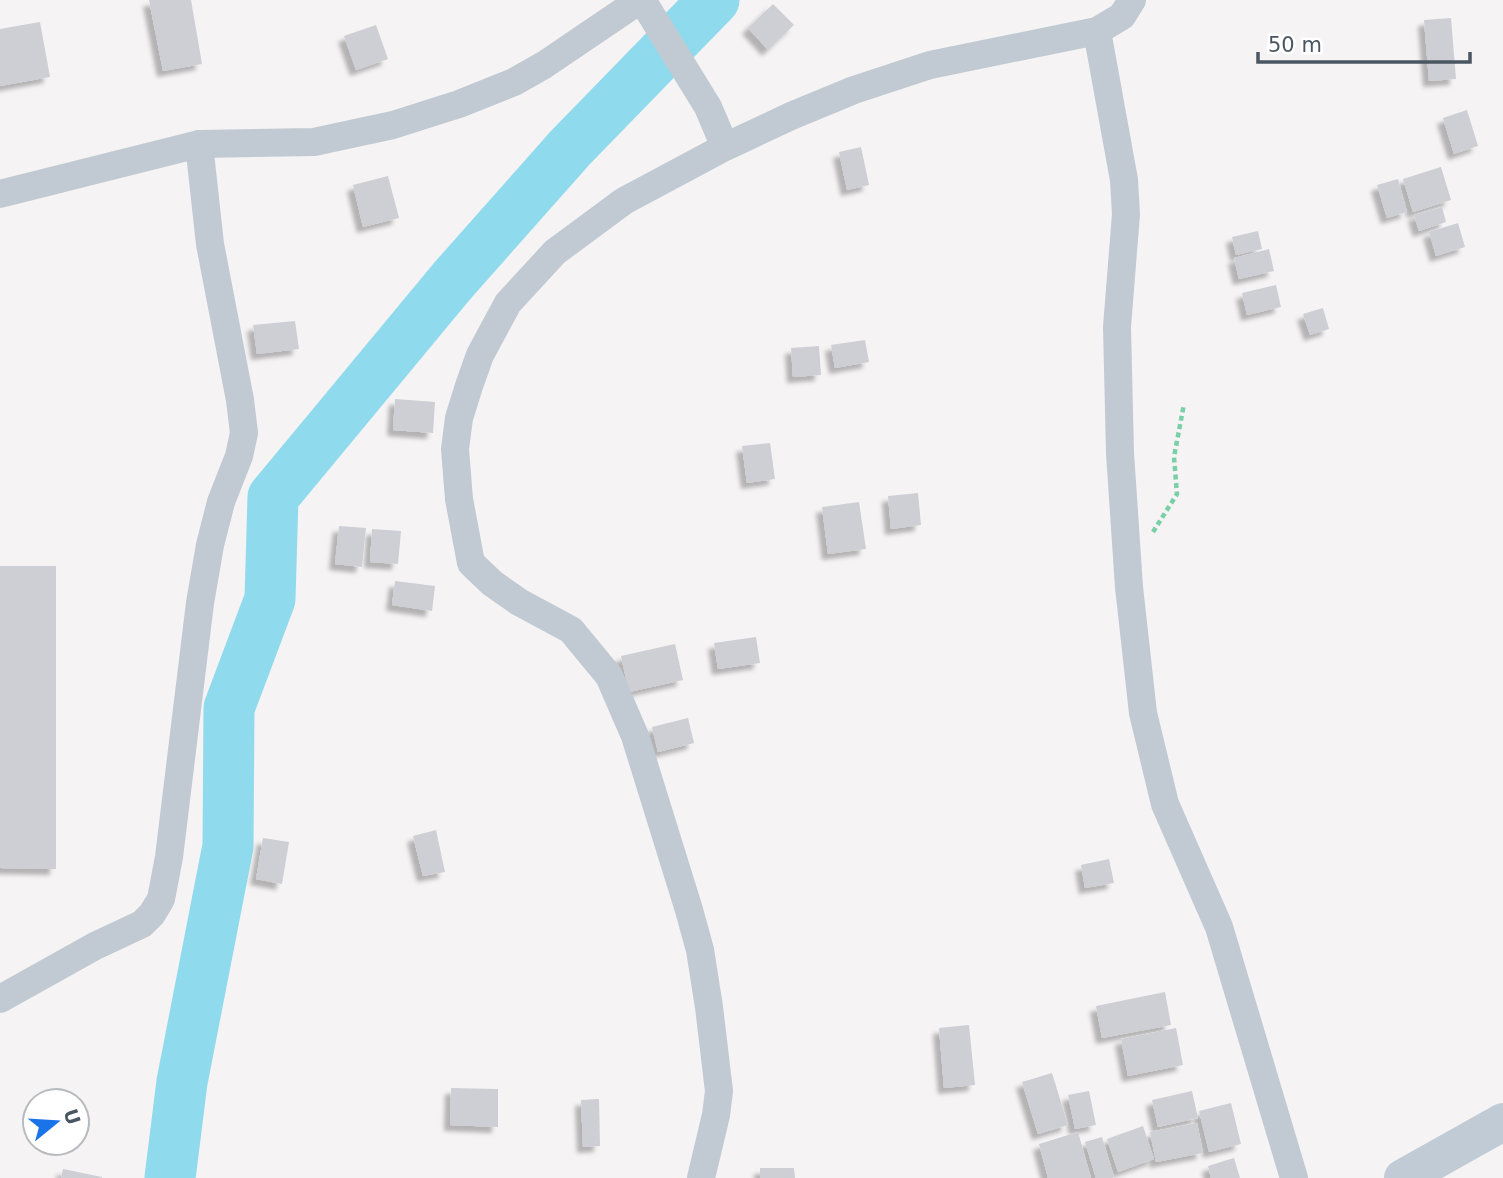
<svg xmlns="http://www.w3.org/2000/svg" width="1503" height="1178" viewBox="0 0 1503 1178" font-family="'DejaVu Sans',sans-serif">
  <style>
    .lines { fill: none; stroke-linecap: round; stroke-linejoin: round }
    .river { stroke: #90daee; stroke-width: 51 }
    .building { fill: #cdcfd5; filter: url(#shadow) }
    .path { stroke: #7ad0a6; stroke-width: 4.5; stroke-dasharray: 5 3.5; stroke-linecap: butt }
    .street { stroke: #c1cad2; stroke-width: 28 }
    .secondary { stroke: #c1cbd6; stroke-width: 38 }
  </style>
  <defs>
    <filter id="shadow"><feDropShadow dx="-6" dy="6" stdDeviation="2" flood-color="#0004"/></filter>
  </defs>
  <rect width="100%" height="100%" fill="#f5f3f3"/>
  <g class="lines">
    <path class="river" d="M170 1178 182 1082 228 846 229 708 270 599 273 497 453 280 570 148 714 0"/>
  </g>
  <path class="building" d="M149 0H191L202 64 163 71Z
    M773 4 794 25 768 50 748 28Z
    M1451 18 1456 79 1429 81 1424 20Z
    M40 22 50 77 0 86V29Z
    M376 25 388 59 356 70 344 36Z
    M1467 110 1478 146 1454 154 1443 118Z
    M861 147 869 185 847 190 839 152Z
    M1441 167 1451 200 1413 212 1403 179Z
    M388 176 399 218 363 227 353 185Z
    M1398 179 1407 212 1387 218 1377 185Z
    M1442 207 1446 222 1419 231 1414 215Z
    M1458 223 1465 247 1436 256 1429 232Z
    M1258 231 1262 249 1236 255 1232 237Z
    M1269 249 1274 271 1239 279 1234 258Z
    M1276 285 1281 307 1247 315 1242 293Z
    M1323 308 1329 329 1310 335 1303 314Z
    M295 321 299 349 257 354 253 325Z
    M865 340 869 362 835 368 831 345Z
    M819 346 821 375 793 377 791 348Z
    M395 399 435 402 433 433 393 430Z
    M770 443 775 479 747 483 742 446Z
    M918 493 921 525 891 529 888 496Z
    M859 502 866 549 828 554 822 507Z
    M339 526 366 528 362 567 335 564Z
    M372 529 401 531 398 564 370 562Z
    M0 566H56V869L0 868Z
    M395 581 435 586 432 611 392 605Z
    M756 637 760 663 718 669 714 643Z
    M675 644 683 680 629 692 621 656Z
    M688 718 694 743 658 752 652 727Z
    M436 830 445 872 423 876 413 836Z
    M263 838 289 842 282 884 256 879Z
    M1109 859 1114 883 1085 888 1081 865Z
    M1165 992 1171 1025 1102 1038 1096 1006Z
    M969 1025 975 1085 944 1088 939 1028Z
    M1176 1028 1183 1065 1128 1076 1121 1039Z
    M1052 1073 1068 1125 1038 1134 1022 1082Z
    M451 1088 498 1089V1127L450 1125Z
    M1089 1091 1096 1125 1075 1129 1068 1095Z
    M1192 1091 1198 1118 1158 1127 1152 1100Z
    M599 1099 600 1146 583 1147 581 1100Z
    M1231 1103 1241 1144 1209 1152 1199 1111Z
    M1197 1123 1203 1153 1156 1162 1150 1132Z
    M1143 1126 1154 1159 1118 1172 1107 1139Z
    M1078 1132 1091 1178H1048L1039 1144Z
    M1102 1137 1114 1177 1112 1178H1096L1085 1142Z
    M1234 1158 1240 1178H1211L1208 1166Z
    M760 1168H794L795 1178H760Z
    M63 1169 102 1177V1178H61Z"/>
  <g class="lines">
    <path class="path" d="M1153 532 1177 494 1174 457 1184 404"/>
    <path class="street" d="M642 0 708 107 725 147
      M1097 31 1124 180 1126 214 1117 327 1120 453 1129 587 1143 713 1165 804 1219 927 1294 1178
      M0 194 199 144 314 142 393 125 459 104 514 82 544 65 640 0
      M0 999 95 946 142 924 152 914 161 899 169 857 200 603 210 545 221 502 239 456 244 433 240 400 210 244 199 144
      M701 1178 716 1115 719 1091 709 1007 700 950 689 910 635 736 609 676 571 630 519 602 492 583 471 563 459 499 455 449 459 418 469 386 480 355 508 303 555 252 624 201 725 147 791 116 854 90 930 65 1097 31 1122 16 1132 0"/>
    <path class="secondary" d="M1403 1178 1503 1122"/>
  </g>
  <g transform="translate(56 1122) rotate(72)"><circle r="33" fill="#ffffff" stroke="#b7bbc0" stroke-width="2"/>
  <path d="M0-5L12 26L0 18L-12 26Z" fill="#1a73e8"/>
  <text y="-10" font-size="19" font-weight="bold" text-anchor="middle" fill="#4a5661">U</text>
  </g>
  <path d="M1258 52v10h212v-10" fill="none" stroke="#4a5661" stroke-width="3.5"/>
  <text x="1268" y="52" font-size="21" fill="#4a5661" stroke="#ffffff" stroke-width="5" paint-order="stroke">50 m</text>
</svg>
